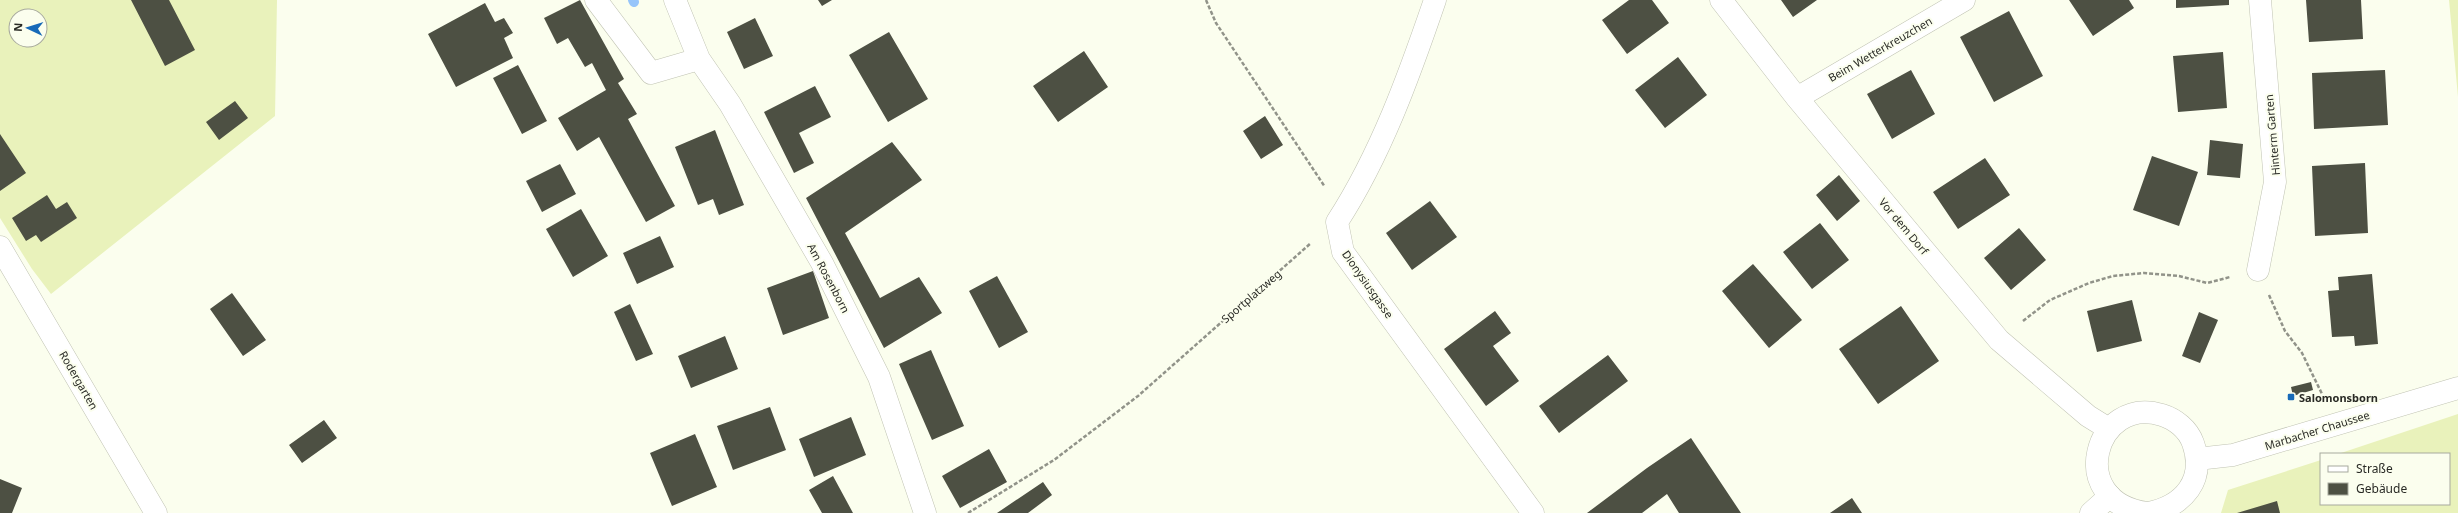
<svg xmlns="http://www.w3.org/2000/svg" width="2458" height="513" viewBox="0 0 2458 513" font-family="'Noto Sans',sans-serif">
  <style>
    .garden { fill: #e9f2bb; fill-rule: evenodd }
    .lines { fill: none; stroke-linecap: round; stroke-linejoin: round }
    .stream { stroke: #97c5fa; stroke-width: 10 }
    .building { fill: #4d5043 }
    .street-casing { stroke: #c0c3b3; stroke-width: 23 }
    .secondary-casing { stroke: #c0c3b3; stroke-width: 23 }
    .path { stroke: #919389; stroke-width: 2.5; stroke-dasharray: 4 2; stroke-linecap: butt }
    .street { stroke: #fff; stroke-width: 22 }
    .secondary { stroke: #fff; stroke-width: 22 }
    .poi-dot { fill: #176ab8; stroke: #fbfeee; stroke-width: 1.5 }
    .labels { text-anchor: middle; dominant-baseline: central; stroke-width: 4; stroke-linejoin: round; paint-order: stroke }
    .street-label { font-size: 11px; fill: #292a25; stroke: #fbfeee }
    .poi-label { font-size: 11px; font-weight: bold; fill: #292a25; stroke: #fbfeee; text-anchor: start }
  </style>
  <rect width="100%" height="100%" fill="#fbfeee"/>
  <path class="garden" d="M0 0H277L275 116 51 294 32 269 0 218ZM16 16H40V40H16Z
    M2449 0H2458V97Z
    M2458 414V513H2221L2228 490 2321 460V504H2449V454H2338Z"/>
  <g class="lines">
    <path class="stream" d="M633 0 634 2"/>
  </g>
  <path class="building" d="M131 0H169L195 50 165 66Z
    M580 0 624 79 618 83 637 114 628 119 675 206 646 222 599 137 577 151 558 118 606 90 592 63 585 67 568 38 557 44 544 18Z
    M818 0H832L822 6Z
    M1629 0H1652L1669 23 1627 54 1602 20Z
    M1781 0H1817L1793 17Z
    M2069 0H2129L2134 8 2093 36Z
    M2176 0H2229V5L2176 8Z
    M2306 0H2361L2363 39 2309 42Z
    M485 3 495 22 504 18 513 33 504 38 513 58 456 87 428 34Z
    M2009 11 2043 76 1994 102 1960 37Z
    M755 18 773 56 744 69 727 32Z
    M889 32 928 99 888 122 849 55Z
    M1084 51 1108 87 1058 122 1033 86Z
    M2223 52 2227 108 2178 112 2173 56Z
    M1678 57 1707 95 1665 128 1635 90Z
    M518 65 547 121 522 134 493 78Z
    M1911 70 1935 114 1892 139 1867 94Z
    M2385 70 2388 125 2314 129 2312 73Z
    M815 86 831 117 799 133 814 163 794 173 764 112Z
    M235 101 248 118 219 140 206 122Z
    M1265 116 1283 145 1261 159 1243 131Z
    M715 130 744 205 719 215 713 199 698 205 675 147Z
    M0 134 26 173 0 191Z
    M2210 140 2243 144 2240 178 2207 175Z
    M892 142 922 180 845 233 880 298 919 277 942 313 884 348 806 198Z
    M2152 156 2198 172 2179 226 2133 210Z
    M1985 158 2010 195 1958 229 1933 192Z
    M2365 163 2368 233 2315 236 2312 166Z
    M560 164 576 194 542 212 526 181Z
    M1839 175 1860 201 1837 221 1816 195Z
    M47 195 56 209 67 202 77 218 41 242 36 235 26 241 12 218Z
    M1430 201 1457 237 1412 270 1386 233Z
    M581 209 608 256 573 277 546 229Z
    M1820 223 1849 260 1812 289 1783 252Z
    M2019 228 2046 260 2011 290 1984 258Z
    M660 236 674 267 637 284 623 253Z
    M1753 264 1802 320 1769 348 1722 291Z
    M813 271 829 318 783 335 767 288Z
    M2372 274 2378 344 2355 346 2354 336 2332 337 2328 291 2339 290 2338 277Z
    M997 276 1028 332 999 348 969 291Z
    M232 293 266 340 243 356 210 309Z
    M2132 300 2142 341 2097 352 2087 311Z
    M630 304 653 354 636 361 614 312Z
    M1901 306 1939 361 1878 404 1839 349Z
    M1495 311 1511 333 1493 346 1519 381 1486 406 1444 349Z
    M2199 312 2218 320 2200 363 2182 356Z
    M725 336 738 369 691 388 678 356Z
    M931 350 964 426 932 440 899 364Z
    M1608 355 1628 381 1559 433 1539 406Z
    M2311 382 2313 390 2293 396 2291 387Z
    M770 407 786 450 733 470 717 426Z
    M851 417 866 455 814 477 799 439Z
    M324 420 337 438 302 463 289 445Z
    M695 434 717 487 672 506 650 453Z
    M1691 438 1741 513H1679L1667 494 1642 513H1587L1647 468Z
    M989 449 1007 482 960 508 942 476Z
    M833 476 853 513H822L809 490Z
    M0 479 22 488 12 513H0Z
    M1043 482 1052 495 1028 513H997Z
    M1852 498 1862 513H1830Z
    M2277 501 2280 513H2237Z"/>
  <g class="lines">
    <g class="street-casing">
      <path id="street" d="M596 0 651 73 699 59 730 104 822 263 879 377 925 513
        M675 0 699 59
        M1435 0C1409 76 1381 154 1337 222L1343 252 1533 513
        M1721 0 1797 98 1999 340 2088 416 2109 429
        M1797 98 1964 0
        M0 247 156 513
        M2258 270 2275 182 2260 0
        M2091 513 2110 496"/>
    </g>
    <g class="secondary-casing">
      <path id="secondary" d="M2197 459 2233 455 2458 388
        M2147 513C2064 502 2095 394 2162 415 2175 419 2188 429 2193 443 2206 480 2184 506 2148 513"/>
    </g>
    <path class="path" d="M1206 0 1216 23 1325 187
      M2269 295 2285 331 2302 353 2324 398
      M2023 321 2050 300 2089 283 2113 276 2144 273 2179 276 2207 283 2230 277
      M968 513 1054 460 1138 396 1311 243"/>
    <use href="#street" class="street"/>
    <use href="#secondary" class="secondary"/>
  </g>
  <rect class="poi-dot" x="2287" y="393" width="8" height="8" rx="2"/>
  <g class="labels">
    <g class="street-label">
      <text transform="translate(1880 49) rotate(-30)">Beim Wetterkreuzchen</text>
      <text transform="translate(2272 135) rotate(-95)">Hinterm Garten</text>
      <text transform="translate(1904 226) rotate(50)">Vor dem Dorf</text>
      <text transform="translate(829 278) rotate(62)">Am Rosenborn</text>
      <text transform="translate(1368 284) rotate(55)">Dionysiusgasse</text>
      <text transform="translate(1251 296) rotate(-41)">Sportplatzweg</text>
      <text transform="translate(79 380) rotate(60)">Rodergarten</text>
      <text transform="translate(2317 430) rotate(-17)">Marbacher Chaussee</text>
    </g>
    <g class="poi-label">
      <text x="2299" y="397">Salomonsborn</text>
    </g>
  </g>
  <rect x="2320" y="453" width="130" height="52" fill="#fbfeee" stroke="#a7a99e"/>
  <rect x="2328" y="466" width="20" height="6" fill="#ffffff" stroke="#a7a99e"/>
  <text x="2356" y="473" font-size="12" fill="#292a25">Straße</text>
  <rect x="2328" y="483" width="20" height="12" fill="#4d5043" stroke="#a7a99e"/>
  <text x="2356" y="493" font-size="12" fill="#292a25">Gebäude</text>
  <g transform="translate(28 28) rotate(274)"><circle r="19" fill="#fbfeee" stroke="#a7a99e"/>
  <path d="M0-3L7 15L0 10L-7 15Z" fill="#176ab8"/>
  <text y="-6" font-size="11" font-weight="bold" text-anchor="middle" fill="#292a25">N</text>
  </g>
</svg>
